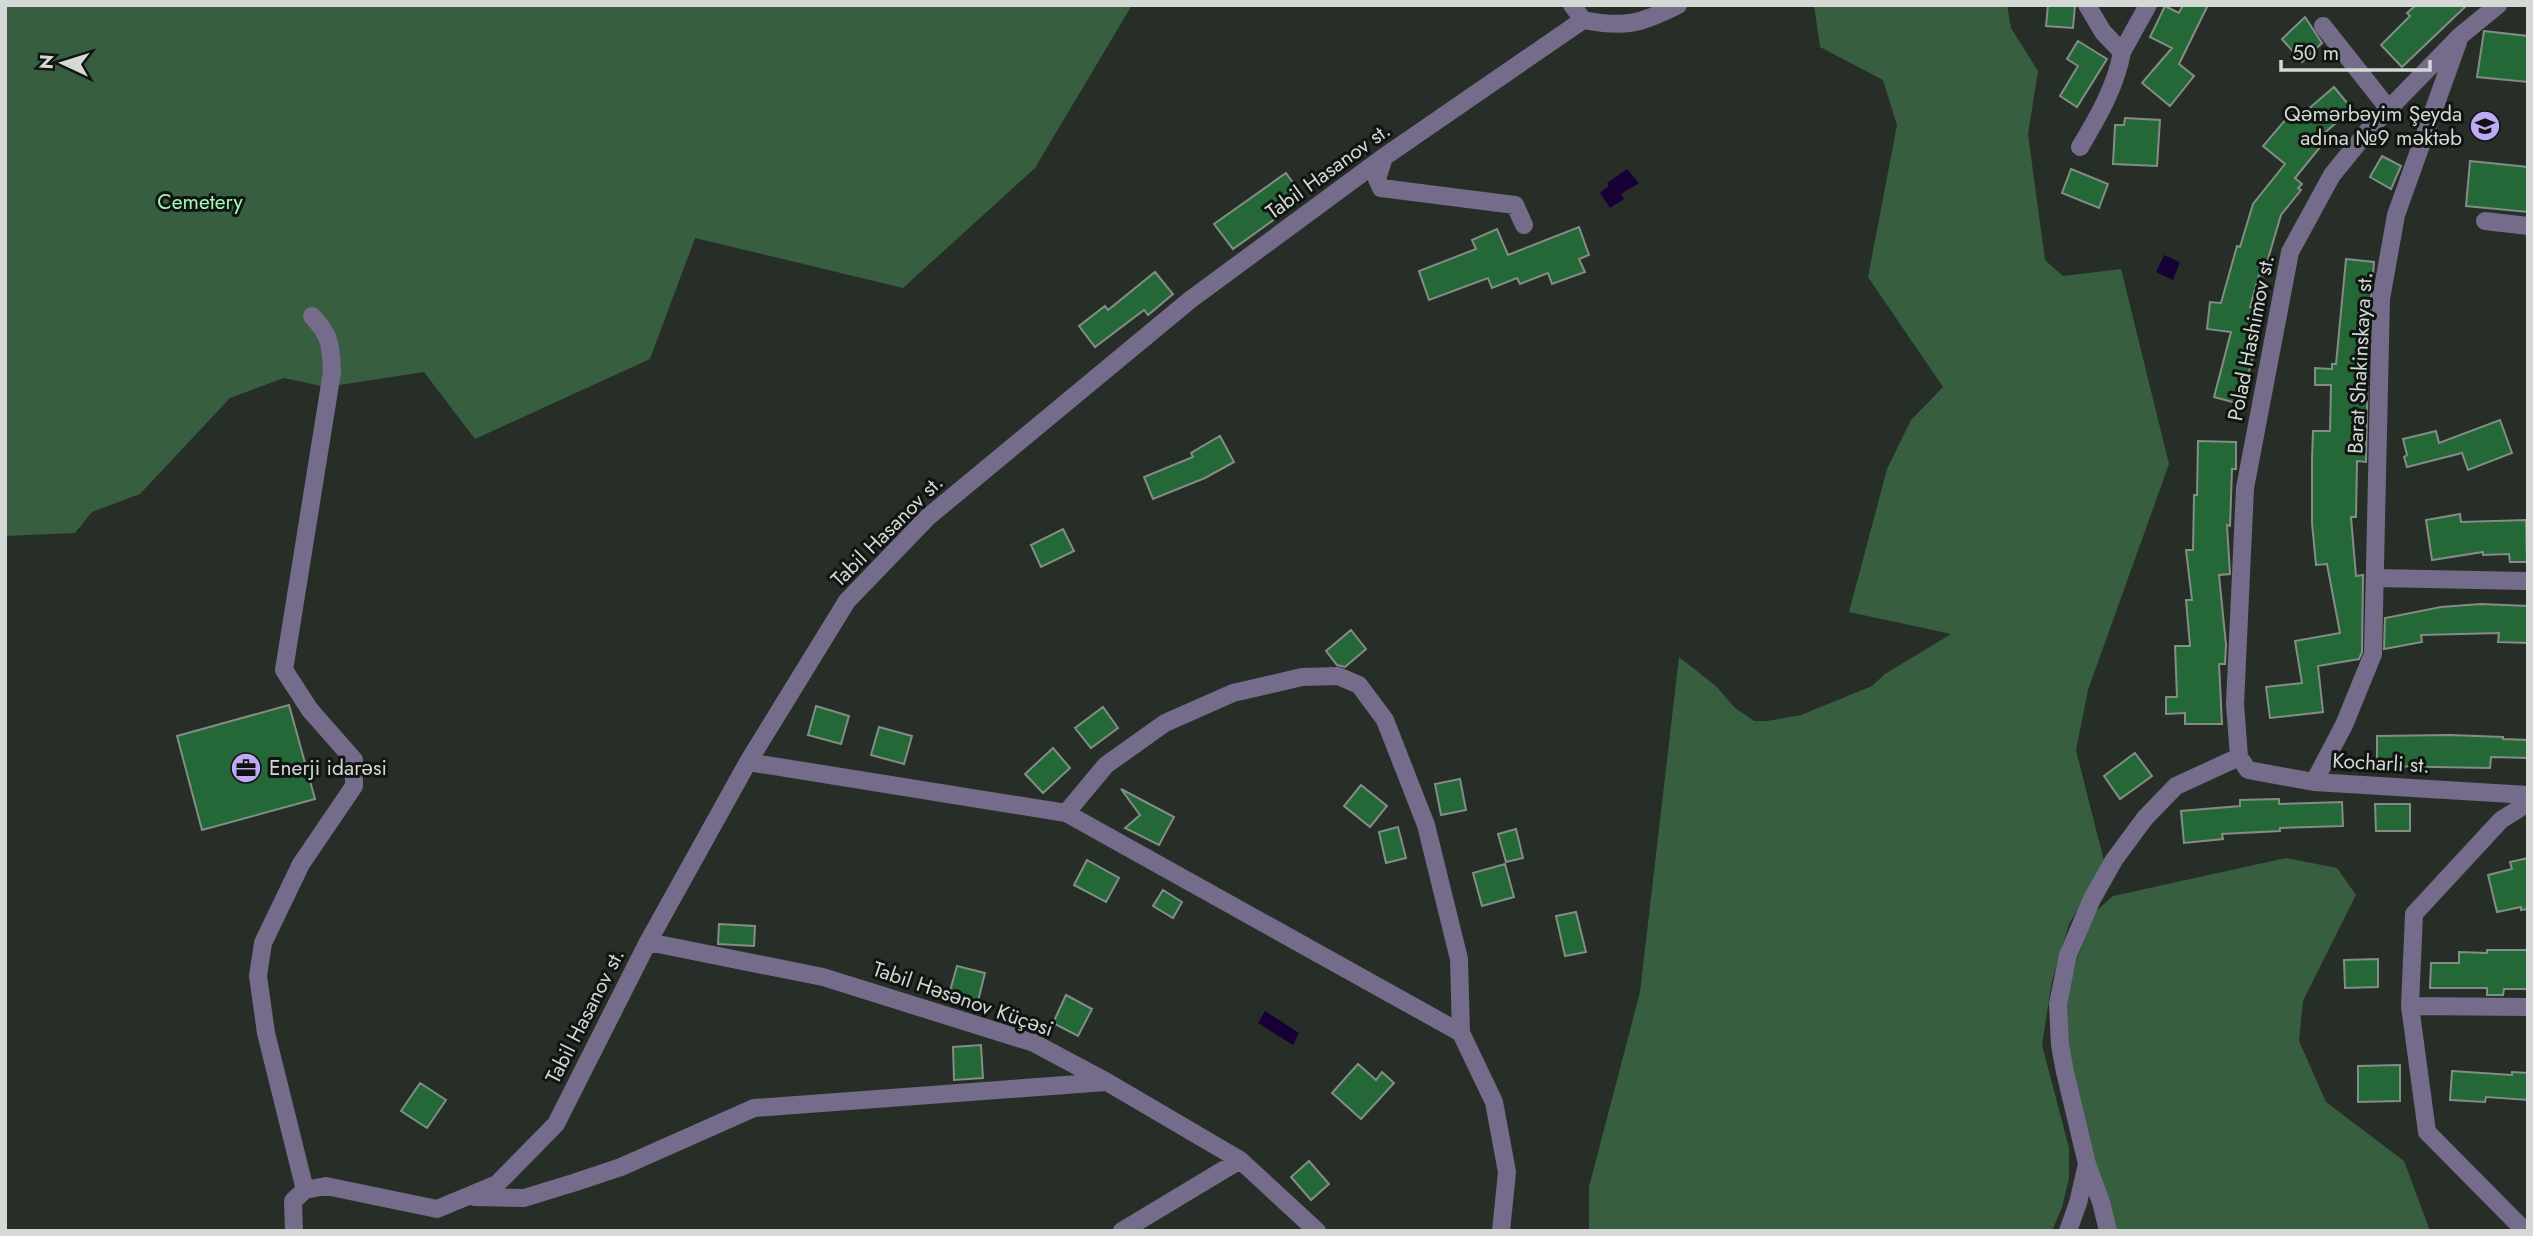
<svg xmlns="http://www.w3.org/2000/svg" width="2533" height="1236" viewBox="0 0 2533 1236" font-family="Jost,sans-serif">
  <style>
    .green { fill: #385e40 }
    .water { fill: #170036 }
    .building { fill: #256838; stroke: #838d85; stroke-width: 2 }
    .lines { fill: none; stroke-linecap: round; stroke-linejoin: round }
    .minor { stroke: #746c8a; stroke-width: 18 }
    .labels { text-anchor: middle; dominant-baseline: central; stroke-width: 6; stroke-linejoin: round; paint-order: stroke }
    .poi-label { font-size: 21px; fill: #d4d9d5; stroke: #111512; text-anchor: end }
    .street-label { font-size: 21px; fill: #d4d9d5; stroke: #111512 }
    .park-label { font-size: 21px; fill: #9ffbb3; stroke: #111512 }
  </style>
  <rect width="100%" height="100%" fill="#262e27"/>
  <path class="green" d="M5 5H1132L1035 168 903 288 695 238 650 359 475 439 424 372 326 387 284 378 230 398 140 494 92 512 75 533 5 536Z
    M1814 5H2007L2011 28 2038 71 2028 134 2045 260 2063 276 2121 269 2169 464 2088 690 2076 750 2105 865 2069 924 2052 981 2042 1045 2069 1148V1178L2062 1207 2052 1231H1589V1187L1640 992 1679 657 1717 687 1734 707 1754 721H1767L1801 715 1872 686 1885 674 1951 634 1849 612 1887 469 1911 420 1943 387 1868 277 1897 125 1883 80 1820 47Z
    M2286 858 2337 868 2356 895 2303 1001 2299 1041 2326 1102 2404 1161 2430 1231H2110L2071 1077 2065 1005 2077 959 2095 912 2113 896Z"/>
  <path class="water" d="M1627 169 1639 183 1621 194 1624 199 1610 208 1600 193 1609 186 1607 183Z
    M2164 255 2180 262 2173 280 2156 272Z
    M1265 1011 1299 1033 1293 1045 1258 1023Z"/>
  <path class="building" d="M2048 5H2075L2073 28 2046 26Z
    M2183 5H2208L2179 64 2194 76 2170 106 2142 83 2172 48 2150 37 2165 6 2179 13Z
    M2416 5H2467L2402 67 2381 45 2410 16 2407 13Z
    M2305 17 2322 43 2302 62 2282 39Z
    M2484 31 2528 36V82L2477 77Z
    M2078 41 2107 59 2077 107 2060 96 2078 66 2067 59Z
    M2334 87 2352 109 2321 136 2326 140 2295 178 2302 184 2298 188 2301 190 2281 215 2263 276 2259 275 2250 307H2252L2246 355 2253 357 2240 404 2214 397 2231 332 2207 329 2210 302 2221 303 2237 246 2240 247 2253 204 2285 164 2263 146 2292 112 2298 118Z
    M2125 118 2160 120 2157 166 2113 164 2115 125H2124Z
    M2382 156 2401 166 2391 189 2370 177Z
    M2470 161 2528 167V212L2466 206Z
    M2071 169 2108 184 2099 208 2062 193Z
    M1286 173 1304 198 1233 249 1214 224Z
    M1579 227 1589 255 1579 259 1585 272 1552 284 1548 273 1520 284 1517 278 1492 288 1488 278 1429 300 1419 271 1476 249 1472 240 1497 229 1508 255Z
    M2346 259 2374 262 2366 365H2368L2366 462 2357 461 2356 517H2351L2356 576 2363 575 2362 652 2359 659 2318 666 2323 712 2270 718 2266 687 2302 683 2295 641 2340 633 2327 564 2316 565 2312 523V460L2313 431H2330L2331 385H2315V368L2332 369V364H2336Z
    M1155 272 1173 294 1148 315 1144 310 1095 347 1079 326 1105 306 1108 310Z
    M2500 420 2512 453 2468 470 2462 453 2407 467 2404 457 2407 455 2403 439 2436 431 2439 443Z
    M1220 436 1234 462 1205 478 1153 499 1144 477 1193 457 1191 453Z
    M2198 441 2236 442V469H2232L2230 526 2227 525 2230 574 2219 575 2226 645 2225 664H2219L2222 724H2185V713L2166 714V697H2177L2175 646H2190L2186 600H2192L2186 550H2193L2194 495H2197Z
    M2460 514 2461 522 2526 520 2527 562H2510L2509 554 2483 555V552L2432 560 2426 520Z
    M1063 529 1074 551 1041 567 1031 545Z
    M2481 604 2528 606V643L2498 642 2499 633 2421 635 2422 642 2384 649 2385 618 2441 607Z
    M1351 630 1366 649 1345 667 1337 665 1326 651Z
    M289 705 315 799 202 830 177 736Z
    M816 706 849 716 841 744 808 735Z
    M1103 707 1118 728 1091 748 1075 728Z
    M879 727 912 736 904 764 871 755Z
    M2450 735 2503 737V739L2528 740V758L2491 757 2490 768 2377 766V736Z
    M1053 748 1070 768 1043 793 1025 774Z
    M2135 753 2152 776 2120 799 2104 776Z
    M1460 779 1466 810 1441 815 1435 784Z
    M1361 785 1387 806 1370 827 1344 806Z
    M1121 789 1174 817 1159 845 1125 828 1140 815Z
    M2279 799V804L2342 802 2343 826 2280 828V831L2222 834 2223 839 2184 843 2181 811 2240 806V800Z
    M2375 804H2410V831H2376Z
    M1398 827 1406 858 1386 863 1379 832Z
    M1516 829 1523 858 1506 862 1498 834Z
    M2528 858V909L2521 910V907L2497 912 2488 875 2512 869 2510 862Z
    M1087 860 1119 878 1106 902 1074 885Z
    M1505 864 1514 897 1482 906 1473 873Z
    M1163 890 1182 902 1173 918 1153 906Z
    M1576 912 1586 952 1565 956 1556 916Z
    M719 924 755 926 754 946 718 944Z
    M2487 950H2528V989H2504L2503 995H2487V988H2430L2431 963H2459V952L2487 953Z
    M2378 959V987L2345 988 2344 960Z
    M957 966 985 973 977 1005 948 998Z
    M1066 995 1092 1009 1078 1036 1053 1023Z
    M981 1045 983 1078 954 1080 953 1047Z
    M1358 1064 1376 1080 1382 1072 1394 1083 1361 1119 1332 1093Z
    M2400 1065V1101L2358 1102V1066Z
    M2452 1071 2512 1075V1072L2528 1073V1100L2486 1097 2485 1102 2450 1100Z
    M420 1083 446 1100 427 1128 401 1111Z
    M1309 1161 1329 1184 1311 1200 1291 1177Z"/>
  <g class="lines">
    <path class="minor" d="M2087 5 2103 32 2122 52 2148 5
      M1583 20C1624 28 1641 24 1678 5
      M2323 26 2388 108
      M2080 147C2098 117 2116 86 2122 52
      M1384 157 1377 179 1381 188 1515 205 1524 225
      M2485 221 2528 226
      M2375 578 2528 581
      M2239 757 2235 704 2245 488 2290 252 2332 175 2371 127 2460 36 2498 5
      M2239 757 2248 770 2314 782 2528 795
      M748 762 1066 813 1461 1033 1494 1102 1507 1172 1501 1231
      M2314 782 2344 725 2373 654 2381 299 2396 215 2458 42
      M1066 813 1106 765 1165 723 1233 693 1302 677 1338 676 1359 685 1385 720 1426 825 1459 959 1461 1033
      M648 942 823 977 1034 1043 1107 1082 1240 1160 1317 1231
      M2410 1006 2528 1007
      M2087 1164 2101 1202 2108 1231
      M305 1190 266 1033 258 976 263 943 301 864 354 786V760L310 710 284 670 332 372C331 346 331 336 312 316
      M474 1197 524 1198 573 1183 621 1167 754 1108 1106 1082
      M294 1231 293 1201 305 1190 326 1186 437 1209 497 1184 556 1124 648 942 748 762 847 601 928 517 1190 300 1384 157 1583 20 1572 5
      M1122 1231 1240 1160
      M2068 1231 2078 1203 2087 1164 2065 1072 2060 1045 2058 1004 2068 955 2092 899 2114 860 2145 818 2176 786 2239 757
      M2525 1231 2427 1132 2410 1006 2414 914 2501 820 2528 803"/>
  </g>
  <defs>
    <g id="school-disc" transform="scale(1.575)"><circle r="9.5" fill="#bea9f5" stroke="#111512"/><path d="M0-5L7-2L0 1L-7-2ZM-4 1L0 2.5L4 1V4Q0 6-4 4Z" fill="#111"/></g>
    <g id="office-disc" transform="scale(1.575)"><circle r="9.5" fill="#bea9f5" stroke="#111512"/><path d="M-6-3h4V-5.5h4V-3h4V5H-6ZM-1-4.5V-3h2v-1.5ZM-6 0V1H6V0Z" fill="#111"/></g>
  </defs>
  <g fill-rule="evenodd">
    <use href="#school-disc" x="2485" y="126"/>
    <use href="#office-disc" x="246" y="768"/>
  </g>
  <g class="labels">
    <g class="poi-label">
      <text x="2462" y="114">Qəmərbəyim Şeyda<tspan x="2462" dy="24">adına №9 məktəb</tspan></text>
      <text x="269" y="768" text-anchor="start">Enerji idarəsi</text>
    </g>
    <g class="street-label">
      <text transform="translate(1328 171) rotate(-36)">Tabil Hasanov st.</text>
      <text transform="translate(2251 338) rotate(-79)">Polad Hashimov st.</text>
      <text transform="translate(2360 363) rotate(-87)">Barat Shakinskaya st.</text>
      <text transform="translate(887 531) rotate(-45)">Tabil Hasanov st.</text>
      <text transform="translate(2381 763) rotate(3)">Kocharli st.</text>
      <text transform="translate(963 999) rotate(19)">Tabil Həsənov Küçəsi</text>
      <text transform="translate(585 1016) rotate(-63)">Tabil Hasanov st.</text>
    </g>
    <g class="park-label">
      <text x="200" y="202">Cemetery</text>
    </g>
  </g>
  <rect width="2533" height="1236" fill="none" stroke="#d4d9d5" stroke-width="14"/>
  <g transform="translate(63 63) rotate(274)" stroke="#111512" stroke-width="5" paint-order="stroke">
  <path d="M0-5L12 26L0 18L-12 26Z" fill="#d4d9d5"/>
  <text y="-10" font-size="19" font-weight="bold" text-anchor="middle" fill="#d4d9d5">N</text>
  </g>
  <path d="M2281 60v10h149v-10" fill="none" stroke="#d4d9d5" stroke-width="3.5"/>
  <text x="2292" y="60" font-size="21" fill="#d4d9d5" stroke="#111512" stroke-width="5" paint-order="stroke">50 m</text>
</svg>
